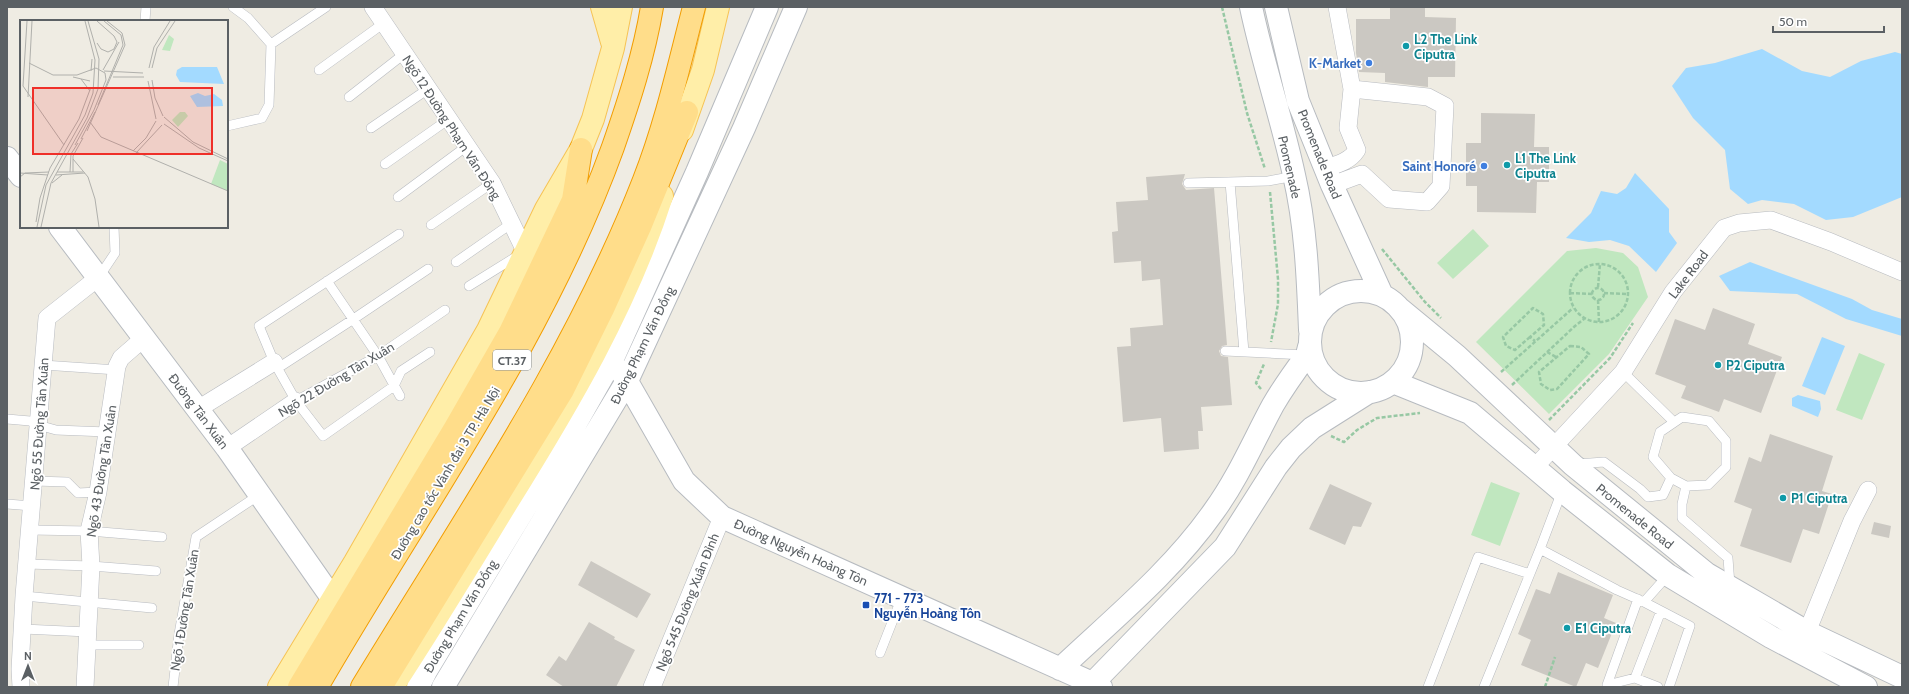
<svg xmlns="http://www.w3.org/2000/svg" width="1909" height="694" viewBox="0 0 1909 694" font-family="Cabin,sans-serif">
  <style>
    .green { fill: #c0e7bf }
    .water { fill: #a3daff }
    .building { fill: #cbc8c2 }
    .lines { fill: none; stroke-linecap: round; stroke-linejoin: round }
    .lane-casing { stroke: #b8bbc0; stroke-width: 10 }
    .street-casing { stroke: #b8bbc0; stroke-width: 18 }
    .secondary-casing { stroke: #b7bbc0; stroke-width: 24 }
    .primary-casing { stroke: #f6c354; stroke-width: 24 }
    .highway-casing { stroke: #f29d00; stroke-width: 24 }
    .path { stroke: #97c8a4; stroke-width: 2.5; stroke-dasharray: 4 2; stroke-linecap: butt }
    .lane { stroke: #fff; stroke-width: 9 }
    .street { stroke: #fff; stroke-width: 17 }
    .secondary { stroke: #fff; stroke-width: 22 }
    .primary { stroke: #ffeea8; stroke-width: 22 }
    .highway { stroke: #ffdd8a; stroke-width: 22 }
    .culture-dot { fill: #0f9aa8; stroke: #fff; stroke-width: 1.5 }
    .shop-dot { fill: #3f7fe0; stroke: #fff; stroke-width: 1.5 }
    .transit-dot { fill: #1a4fb4; stroke: #fff; stroke-width: 1.5 }
    .labels { text-anchor: middle; dominant-baseline: central; stroke-width: 3.5; stroke-linejoin: round; paint-order: stroke }
    .shield { fill: #fff; stroke: #8c9092; stroke-width: 1 }
    .shield-label { font-size: 12px; font-weight: bold; fill: #5b6064 }
    .culture-label { font-size: 13px; font-weight: bold; fill: #0d838f; stroke: #fff; text-anchor: start }
    .shop-label { font-size: 13px; font-weight: bold; fill: #366cbe; stroke: #fff; text-anchor: end }
    .street-label { font-size: 13px; fill: #5b6064; stroke: #fff }
    .transit-label { font-size: 13px; font-weight: bold; fill: #164399; stroke: #fff; text-anchor: start }
    .inset-road { fill: none; stroke: #b0b0ac; stroke-width: 1 }
    .view { fill: #ef3029; fill-opacity: 0.15; stroke: #ef3029; stroke-width: 2 }
    .inset-edge { fill: none; stroke: #5b6064; stroke-width: 2 }
  </style>
  <rect width="100%" height="100%" fill="#efece3"/>
  <path class="green" d="M1473 229 1489 246 1453 279 1437 263Z
    M1596 248 1623 253 1638 267 1648 297 1609 354 1549 414 1476 342 1567 251Z
    M1859 353 1885 364 1862 420 1836 410Z
    M1491 482 1520 493 1500 546 1471 535Z"/>
  <path class="water" d="M1762 49 1802 71 1830 77 1861 61 1895 52 1902 54V197L1853 217 1826 220 1794 204 1762 200 1748 204 1730 189 1725 150 1693 118 1672 86 1686 68 1715 63Z
    M1635 173 1669 209V232L1677 243 1656 272 1629 246 1610 240 1589 242 1566 238 1591 213 1601 191 1617 194 1626 188Z
    M1750 262 1852 299 1872 310 1902 319V336L1846 319 1797 294 1730 291 1719 276Z
    M1822 337 1845 346 1825 395 1802 386Z
    M1798 395 1820 401 1821 409 1818 417 1792 406V398Z"/>
  <path class="building" d="M1390 7H1425V17L1456 18 1455 77H1428V87L1385 82V73L1359 72 1356 53V19H1390Z
    M1481 113 1535 114 1534 147H1549V182H1537L1536 213 1477 212V186H1466V143H1481Z
    M1185 174 1182 184 1186 190 1214 188 1227 345 1222 346 1219 351 1221 356 1228 357 1232 405 1201 407 1203 431H1198L1199 449 1164 452 1161 418 1123 422 1117 347 1131 346 1130 328 1163 325 1160 279 1142 281 1141 261 1114 263 1112 232 1118 231 1116 202 1148 200 1146 177Z
    M1713 308 1755 324 1748 344 1782 357 1761 413 1724 399 1719 412 1681 398 1686 386 1655 374 1675 319 1705 330Z
    M1770 434 1833 456 1822 491 1832 494 1819 534 1803 529 1791 563 1740 546 1752 509 1734 502 1749 457 1761 462Z
    M1330 484 1372 503 1361 527 1353 526 1345 545 1309 529Z
    M1874 522 1891 526 1889 538 1871 534Z
    M591 561 651 594 637 618 578 585Z
    M1558 572 1613 595 1604 618 1616 623 1598 668 1586 663 1576 687 1521 665 1531 640 1518 634 1536 589 1550 594Z
    M589 622 615 637 614 639 635 650 616 687H564L546 675 559 656 566 661Z"/>
  <g class="lines">
    <g class="lane-casing">
      <path id="lane" d="M233 7 248 18 271 44 326 7
        M145 21 146 7
        M319 70 384 23
        M349 97 404 54
        M227 126 262 118 269 105 271 44
        M371 128 428 89
        M385 164 449 119
        M1230 182 1244 352
        M1188 183 1268 181 1295 176
        M398 197 467 146
        M431 225 492 183
        M399 234 259 326 274 362 296 401 323 436 394 386 401 371 430 352
        M456 262 512 223
        M99 277 115 253 114 227
        M327 281 378 356 400 396
        M469 286 519 255
        M1225 351 1305 355
        M43 365 117 370
        M278 368 352 320 428 269
        M1623 372 1674 422
        M296 401 378 356 445 310
        M1682 417 1709 421 1726 441V467L1708 485 1686 486 1671 478 1653 457 1660 432Z
        M7 419 30 421 38 425 56 430 107 432
        M1577 464 1604 462 1640 489 1648 497 1663 495 1671 478
        M34 481 67 482 78 493 98 492
        M1686 486 1682 504V518L1728 558 1730 585
        M1562 491 1540 549 1617 590 1644 602 1668 575
        M7 504 32 506
        M30 530 89 531 162 537
        M27 564 91 566 156 571
        M24 596 152 608
        M1644 602 1690 626 1669 687
        M23 629 88 632
        M87 645H139
        M880 653 902 597
        M1635 678 1661 611
        M1607 685 1638 599
        M1607 685 1635 678 1658 687
        M173 687 179 634 196 537 259 495
        M1428 687 1478 557 1530 574
        M1484 687 1540 549"/>
    </g>
    <g class="street-casing">
      <path id="street" d="M373 7 492 183 525 251
        M1337 7 1352 89
        M1326 168C1339 164 1350 161 1357 150L1348 128 1352 89 1428 97 1445 106 1441 186 1427 202 1389 199 1362 174 1332 185
        M198 409 274 362
        M227 448 296 401
        M1535 467 1623 372 1673 292 1724 228 1739 223 1771 220 1831 242 1902 272
        M1807 632 1852 521 1868 490
        M21 687 20 669 24 596 47 318 99 277
        M85 687 91 566 89 531 98 492 117 366 121 358 144 338
        M652 687 722 517"/>
    </g>
    <g class="secondary-casing">
      <path id="secondary" d="M1251 7C1263 64 1282 119 1294 175 1306 226 1308 279 1310 330
        M1276 7 1298 101 1332 185 1382 295
        M7 158 21 176
        M60 227 227 448 332 598
        M1310 342a51 51 0 1 1 102 0a51 51 0 1 1-102 0Z
        M1400 309 1457 356 1573 465 1707 574 1807 632 1902 677
        M621 371 684 481 722 517 1101 687
        M1393 382 1470 413 1562 491 1668 575 1771 637 1866 687
        M1060 669C1113 619 1172 571 1214 511 1238 478 1254 440 1273 405 1283 388 1295 371 1307 355L1309 347
        M1093 683 1225 547 1276 467 1291 448 1312 428 1369 392
        M418 687 426 671 568 437 613 358 697 172 767 7
        M443 687 627 381 744 128 796 7"/>
    </g>
    <g class="primary-casing">
      <path id="primary" d="M602 7 612 42
        M682 130 703 70 718 7
        M397 680C435 622 471 562 507 503 568 405 627 306 662 196
        M279 687 355 562 488 330 546 209 581 149 593 119 613 48 621 7"/>
    </g>
    <g class="highway-casing">
      <path id="highway" d="M299 687 455 428 510 332 573 200 581 149
        M317 687C419 510 543 341 613 147 629 101 644 55 652 7
        M362 687C462 522 574 360 644 180 666 124 679 65 694 7
        M381 687 563 390 603 309 640 227 687 112"/>
    </g>
    <path class="path" d="M1222 7 1247 113 1265 169
      M1270 192 1278 279V304L1271 342
      M1382 249 1425 302 1441 318
      M1570 293a29 29 0 1 1 58 0a29 29 0 1 1-58 0Z
      M1598 287 1600 264
      M1592 294a6 6 0 1 1 12 0a6 6 0 1 1-12 0Z
      M1570 293 1592 294
      M1604 293 1629 294
      M1598 300 1599 322
      M1530 337 1515 350 1506 346 1503 337 1533 308 1543 314 1544 325 1530 337 1535 341
      M1570 346 1581 347 1589 354 1557 389 1550 390 1541 384 1539 372Z
      M1547 352 1556 357
      M1501 372 1573 308
      M1512 385 1575 326 1584 319
      M1261 389 1256 383 1264 364
      M1549 420 1610 358 1633 323
      M1331 436 1344 442 1357 430 1377 418 1420 413
      M1545 687 1555 657"/>
    <use href="#lane" class="lane"/>
    <use href="#street" class="street"/>
    <use href="#secondary" class="secondary"/>
    <use href="#primary" class="primary"/>
    <use href="#highway" class="highway"/>
  </g>
  <g class="culture-dot">
    <circle cx="1406" cy="46" r="4"/>
    <circle cx="1507" cy="165" r="4"/>
    <circle cx="1718" cy="365" r="4"/>
    <circle cx="1783" cy="498" r="4"/>
    <circle cx="1567" cy="628" r="4"/>
  </g>
  <g class="shop-dot">
    <circle cx="1369" cy="63" r="4"/>
    <circle cx="1484" cy="166" r="4"/>
  </g>
  <rect class="transit-dot" x="862" y="601" width="8" height="8" rx="2"/>
  <g class="labels">
    <rect class="shield" x="493" y="350" width="38" height="20" rx="3"/>
    <g class="shield-label">
      <text x="512" y="360">CT.37</text>
    </g>
    <g class="culture-label">
      <text x="1414" y="39">L2 The Link<tspan x="1414" dy="15">Ciputra</tspan></text>
      <text x="1515" y="158">L1 The Link<tspan x="1515" dy="15">Ciputra</tspan></text>
      <text x="1726" y="365">P2 Ciputra</text>
      <text x="1791" y="498">P1 Ciputra</text>
      <text x="1575" y="628">E1 Ciputra</text>
    </g>
    <g class="shop-label">
      <text x="1361" y="63">K-Market</text>
      <text x="1476" y="166">Saint Honoré</text>
    </g>
    <g class="street-label">
      <text transform="translate(452 127) rotate(57)">Ngõ 12 Đường Phạm Văn Đồng</text>
      <text transform="translate(1320 154) rotate(68)">Promenade Road</text>
      <text transform="translate(1290 167) rotate(77)">Promenade</text>
      <text transform="translate(1688 274) rotate(-53)">Lake Road</text>
      <text transform="translate(642 345) rotate(-64)">Đường Phạm Văn Đồng</text>
      <text transform="translate(336 379) rotate(-31)">Ngõ 22 Đường Tân Xuân</text>
      <text transform="translate(199 411) rotate(53)">Đường Tân Xuân</text>
      <text transform="translate(39 424) rotate(-86)">Ngõ 55 Đường Tân Xuân</text>
      <text transform="translate(101 471) rotate(-81)">Ngõ 43 Đường Tân Xuân</text>
      <text transform="translate(445 473) rotate(-59)">Đường cao tốc Vành đai 3 TP. Hà Nội</text>
      <text transform="translate(1635 516) rotate(39)">Promenade Road</text>
      <text transform="translate(801 552) rotate(24)">Đường Nguyễn Hoàng Tôn</text>
      <text transform="translate(687 602) rotate(-68)">Ngõ 545 Đường Xuân Đỉnh</text>
      <text transform="translate(184 610) rotate(-81)">Ngõ 1 Đường Tân Xuân</text>
      <text transform="translate(460 616) rotate(-59)">Đường Phạm Văn Đồng</text>
    </g>
    <g class="transit-label">
      <text x="874" y="598">771 - 773<tspan x="874" dy="15">Nguyễn Hoàng Tôn</tspan></text>
    </g>
  </g>
  <g transform="translate(20 20)">
    <rect width="208" height="208" fill="#efece3"/>
    <path d="M149 15 154 19 150 31 142 30ZM160 92H165L168 96 158 107 152 100ZM200 140 208 144V171L191 164Z" fill="#c0e7bf"/>
    <path d="M162 47H197L204 64 160 62 156 55 157 50ZM178 73 185 76 194 74 202 80 203 86 177 87 170 76Z" fill="#a3daff"/>
    <path class="inset-road" d="M7 1 3 66 44 125M77 1 94 16 97 22 94 29 88 32 81 29 77 23M9 43 33 55H57L76 48 85 53 86 60 74 90 55 125M129 48 134 27 150 1M132 48 137 28 155 1M83 50 99 22M71 51 72 39M84 51 123 53M53 57 70 61M93 57H124M61 59 70 71M132 60 135 78 143 96M128 61 136 99M8 77 12 1M78 85 103 25 101 15 84 1M144 97 173 122 208 139M70 102 81 117 208 171M144 104 179 128 208 141M67 111 105 25 102 13 87 1M61 119 75 92M113 131 126 118 136 101M116 133 142 105M53 139 68 157 75 179 79 207M37 152H63M50 152 51 134 58 123M53 152V136L63 118M0 153 28 155M36 155 65 153M0 157 5 153 29 152M32 163 42 155M16 202 20 178 30 148 59 99 71 67M17 207 26 165 65 95 73 73 75 40 65 1M21 207 31 163 67 98 78 69 79 39 68 1"/>
    <path class="view" d="M13 68H192V134H13Z"/>
    <rect width="208" height="208" class="inset-edge"/>
  </g>
  <rect width="1909" height="694" fill="none" stroke="#5b6064" stroke-width="16"/>
  <g transform="translate(28 666)" stroke="#ffffff" stroke-width="3" paint-order="stroke">
  <path d="M0-3L7 15L0 10L-7 15Z" fill="#5b6064"/>
  <text y="-6" font-size="11" font-weight="bold" text-anchor="middle" fill="#5b6064">N</text>
  </g>
  <path d="M1773 26v6h111v-6" fill="none" stroke="#5b6064" stroke-width="2"/>
  <text x="1779" y="26" font-size="12" fill="#5b6064" stroke="#ffffff" stroke-width="3" paint-order="stroke">50 m</text>
</svg>
